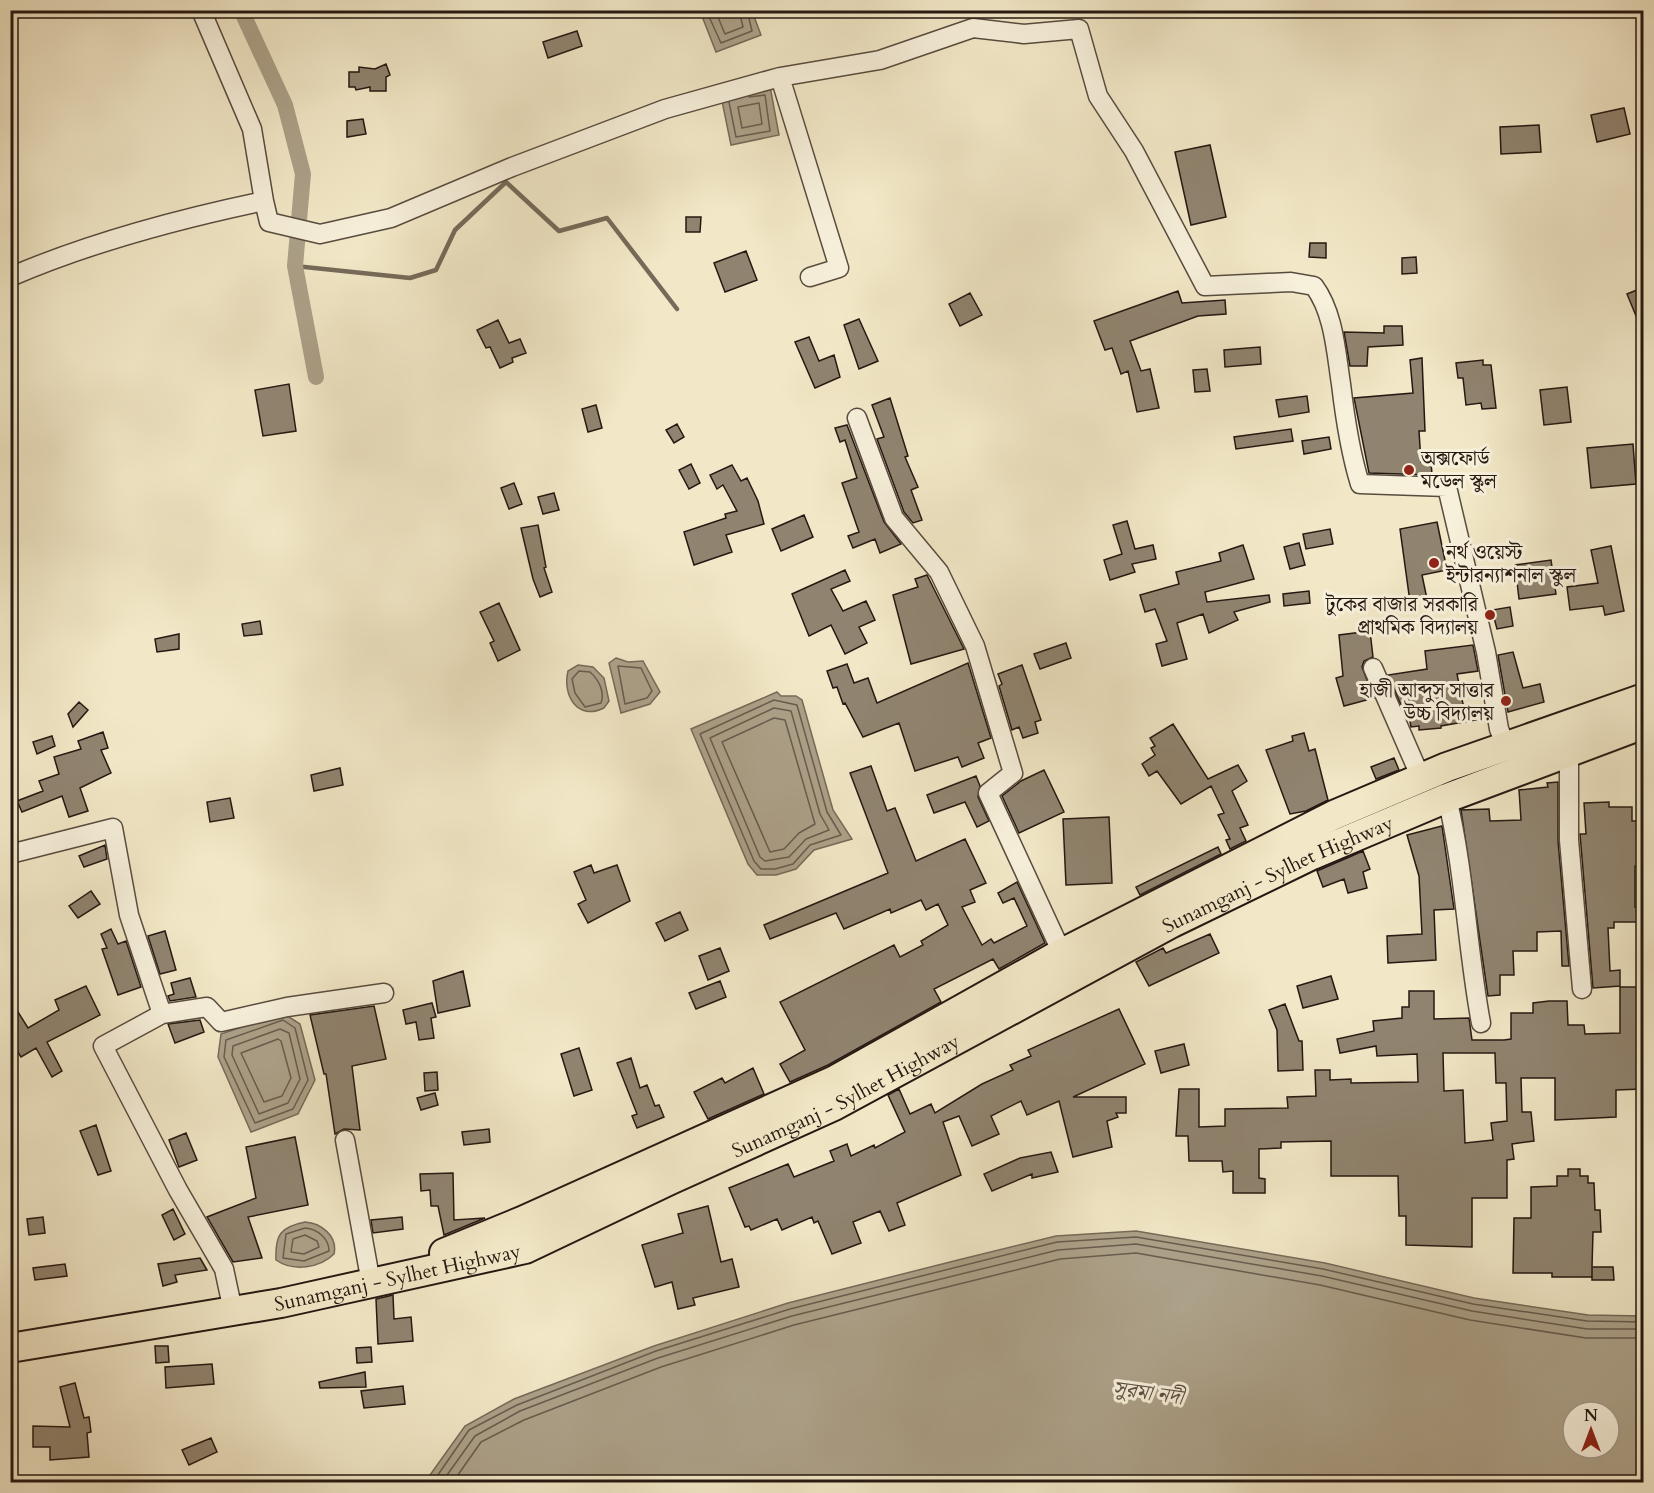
<svg xmlns="http://www.w3.org/2000/svg" width="1654" height="1493" viewBox="0 0 1654 1493" font-family="Cardo,'Noto Serif Bengali',serif">
  <style>
    .water { fill: #aca189; stroke: #766a59; stroke-width: 1.5; fill-rule: evenodd }
    .lines { fill: none; stroke-linecap: round; stroke-linejoin: round }
    .shore { stroke: #685c4e; stroke-width: 1.5 }
    .stream { stroke: #766a59; stroke-width: 4.5 }
    .canal { stroke: #aca189; stroke-width: 16 }
    .building { fill: #908470; stroke: #251812; stroke-width: 1.5; fill-rule: evenodd }
    .minor-casing { stroke: #584c3f; stroke-width: 21 }
    .primary-casing { stroke: #251812; stroke-width: 32 }
    .minor { stroke: #f7f0db; stroke-width: 18 }
    .primary { stroke: #f2e8c7; stroke-width: 28 }
    .poi-dot { fill: #8f2418; stroke: #f7f0db; stroke-width: 2 }
    .labels { text-anchor: middle; dominant-baseline: central; stroke-width: 6; stroke-linejoin: round; paint-order: stroke }
    .poi-label { font-size: 20px; fill: #251812; stroke: #f7f0db; text-anchor: start }
    .street-label { font-size: 20px; fill: #251812; stroke: #f7f0db }
    .water-label { font-size: 21px; font-style: italic; fill: #5b4f42; stroke: #f7f0db }
  </style>
  <rect width="100%" height="100%" fill="#f2e8c7"/>
  <filter id="stains"><feTurbulence type="fractalNoise" baseFrequency=".00333" numOctaves="4"/><feColorMatrix values="0 0 0 0 .2 0 0 0 0 .09 0 0 0 0 .02 0 0 0 .5 -.17"/></filter>
  <radialGradient id="worn" r=".72"><stop offset=".6" stop-color="#630" stop-opacity="0"/><stop offset="1" stop-color="#630" stop-opacity=".3"/></radialGradient>
  <path class="water" d="M700 11H752L761 35 716 52Z
    M770 86 779 135 731 145 721 96Z
    M616 658 628 662 643 661 660 692 650 704 621 713 609 663Z
    M578 665 593 667 604 678 609 701 604 708C578 721 562 696 568 671Z
    M777 692 781 696H796L802 700 833 810 852 839 814 850 796 869 776 875H757L748 864 691 729Z
    M283 1013 300 1024 315 1080 298 1114 251 1132 218 1057 221 1034Z
    M305 1222C321 1223 338 1236 334 1254 320 1268 293 1272 276 1260 275 1235 280 1227 305 1222Z
    M1136 1231 1325 1263 1474 1298 1588 1315 1643 1316V1482H425L465 1426 514 1399 654 1346 788 1303 958 1260 1056 1236ZM1573 1412H1609V1448H1573Z"/>
  <g class="lines">
    <path class="shore" d="M706 10 721 43 752 31 747 10
      M715 10 725 34 743 27 739 10
      M729 102 736 137 770 131 765 95 749 97
      M759 103 762 124 742 128 738 107Z
      M618 666 641 668 652 691 647 698 625 704Z
      M579 671 590 672C599 680 605 692 601 703L585 707 575 693 572 679Z
      M774 700 797 705 827 812 841 835 810 845 793 864 775 869H761L754 861 700 734Z
      M774 708 791 711 820 814 829 830 806 839 789 857 765 861 760 857 710 738Z
      M774 718 785 720 815 824 799 833 784 849 770 852 722 742Z
      M283 1020 295 1028 308 1080 293 1109 255 1123 224 1057 226 1040Z
      M280 1029 289 1033 300 1079 288 1103 259 1114 232 1055 233 1046Z
      M278 1039 281 1041 291 1078 282 1096 264 1102 241 1053Z
      M305 1228C317 1229 329 1238 329 1251L304 1261 283 1258 286 1234Z
      M305 1235 317 1241 319 1247 304 1254 291 1252 293 1239Z
      M433 1482 469 1430 517 1405 592 1376 656 1351 790 1309 1057 1242 1136 1237 1323 1269 1473 1304 1587 1321 1644 1322
      M442 1482 475 1436 520 1411 658 1358 792 1316 1058 1250 1136 1244 1322 1276 1472 1311 1587 1329H1644
      M453 1482 481 1442 524 1420 661 1367 794 1325 1060 1259 1136 1253 1320 1285 1470 1320 1586 1338H1644"/>
    <path class="stream" d="M295 266 410 278 436 270 455 230 506 182 559 231 607 218 677 309"/>
    <path class="canal" d="M241 10 285 105 303 174 295 266 316 377"/>
  </g>
  <path class="building" d="M577 31 582 46 548 58 543 42Z
    M386 64 390 75 386 77V91H370V87L356 90 355 87H349V72H359V67L375 69Z
    M1624 108 1630 134 1597 142 1591 115Z
    M363 119 366 134 347 137V121Z
    M1539 125 1541 152 1501 154 1500 127Z
    M1210 145 1226 217 1191 225 1175 152Z
    M686 217H701L700 232H686Z
    M1310 243H1326V258L1309 257Z
    M746 251 757 280 725 292 714 263Z
    M1416 257 1417 273 1402 274V258Z
    M1644 287V333H1643L1627 294Z
    M1178 291 1182 303 1225 300 1226 314 1198 316 1130 341 1141 371 1150 369 1159 408 1137 412 1128 371 1121 374 1112 348 1105 350 1094 321Z
    M970 293 982 315 960 326 949 304Z
    M859 319 878 361 859 369 844 325Z
    M498 320 509 343 520 339 526 353 512 358 513 362 500 368 490 347 486 348 477 330Z
    M1384 326H1402L1403 345 1368 347 1367 366H1350L1344 332 1384 333Z
    M809 337 819 361 834 355 840 377 815 388 795 342Z
    M1260 347 1261 364 1225 367 1224 350Z
    M1422 358 1425 431H1419L1421 462 1431 461 1432 475 1369 473 1354 398 1413 393 1410 360Z
    M1483 360V365H1491L1496 408 1482 409 1481 403 1466 405 1463 378H1458L1456 363Z
    M1207 369 1210 391 1195 392 1193 370Z
    M289 384 296 431 263 436 255 390Z
    M1567 387 1571 422 1544 425 1540 390Z
    M1307 396 1309 412 1279 417 1276 400Z
    M890 398 908 456 905 457 918 487 911 490 922 520 913 523 904 512 877 439 884 437 872 405Z
    M596 405 602 428 588 432 582 409Z
    M677 424 684 437 674 443 666 430Z
    M847 425 884 522 901 544 880 553 875 539 853 548 848 536 859 532 842 483 857 478 845 440 840 442 835 428Z
    M1291 429 1293 441 1236 449 1234 437Z
    M1329 437 1331 449 1304 454 1302 441Z
    M1633 444 1636 484 1591 488 1587 448Z
    M691 464 700 483 689 489 679 470Z
    M732 465 741 481 747 478 758 501 764 524 726 535 732 552 694 565 684 532 726 518 725 514 737 511 723 485 717 489 710 475Z
    M514 483 522 504 509 509 501 488Z
    M554 493 559 510 543 514 538 497Z
    M804 515 813 537 781 551 772 529Z
    M1127 521 1135 549 1153 545 1156 559 1132 564 1135 572 1110 580 1104 560 1122 554 1113 525Z
    M1437 522 1447 570 1422 575 1427 599 1410 602 1400 529Z
    M538 525 546 567 544 568 552 592 540 597 533 579 521 528Z
    M1330 529 1333 544 1306 549 1303 534Z
    M1299 543 1305 565 1290 569 1284 547Z
    M1243 545 1254 579 1205 592 1207 602 1269 595 1270 602 1234 612 1238 620 1209 633 1203 614 1177 623 1187 659 1162 666 1156 644 1167 641 1155 609 1145 612 1140 595 1179 584 1176 572 1221 561 1219 553Z
    M1611 546 1624 611 1605 615 1603 606 1570 610 1567 587 1598 583 1591 550Z
    M1551 560 1556 594 1519 599 1515 565Z
    M845 570 850 581 831 589 843 611 866 601 875 620 859 627 867 643 845 654 831 625 809 636 792 594Z
    M927 575 964 649 911 664 893 595 918 587 915 579Z
    M1309 591 1310 603 1284 606 1283 594Z
    M499 603 520 650 498 661 490 643 494 641 480 612Z
    M1510 607 1513 626 1497 629 1492 610Z
    M260 621 262 634 244 636 242 624Z
    M1370 631 1373 657 1364 661 1362 667 1374 698 1344 706 1336 678 1343 676 1339 635Z
    M179 634V649L157 652 155 639Z
    M1066 643 1071 658 1040 669 1034 654Z
    M1473 645 1478 671 1457 674 1464 709 1474 707 1476 720 1441 726V728L1419 730V726L1411 727 1407 704 1401 705 1388 675 1427 669 1425 651Z
    M1513 652 1523 688 1540 684 1544 702 1508 712 1498 655Z
    M968 663 991 738 978 743 984 758 962 767 958 757 915 771 899 723 863 737 845 703 843 704 837 687 833 688 827 671 847 664 854 683 868 678 877 703Z
    M1022 665 1041 720 1035 722 1038 733 1023 738 1019 727 1012 730 999 686 1002 684 998 674Z
    M79 702 88 710 73 727 68 714Z
    M1173 724 1208 779 1238 765 1247 781 1232 791 1248 825 1240 828 1246 841 1230 849 1226 840 1230 839 1218 815 1224 813 1211 786 1181 804 1157 771 1149 776 1142 764 1155 755 1151 748 1155 746 1150 738Z
    M103 732 108 748 101 750 111 773 80 788 88 811 69 817 62 796 22 812 17 801 43 791 39 781 59 774 54 757 81 749 78 741Z
    M1304 733 1309 751 1315 749 1328 800 1306 811 1290 814 1266 750 1293 741 1292 736Z
    M52 736 55 746 37 754 33 742Z
    M1394 758 1399 770 1376 779 1371 767Z
    M871 766 887 811 895 808 916 861 965 839 986 883 970 890 975 902 962 907 982 945 991 939 994 943 1027 926 1014 898 1003 903 998 893 1017 882 1045 943 999 969 993 959 934 989 941 1002 828 1065 790 1082 780 1064 805 1050 780 1002 894 945 900 957 923 945 921 941 948 925 938 904 926 910 921 900 891 913 890 909 844 929 836 913 770 939 764 925 888 873 850 773Z
    M340 768 343 785 314 791 311 775Z
    M1044 770 1064 812 1019 833 1002 796 1021 781Z
    M976 776 980 786 978 797 989 821 977 827 965 802 934 813 927 795Z
    M1558 782V841L1569 966H1562L1561 931 1537 932V951H1513L1514 975H1500V995L1488 996 1461 810 1489 809 1490 821 1521 820 1519 790 1548 787 1547 783Z
    M230 798 234 818 210 822 207 802Z
    M1609 802V807H1632V821H1639L1640 833H1644V866H1635V907H1644V922H1614V928H1608L1610 971 1620 970V986L1593 988 1580 834H1586L1584 803Z
    M1109 817 1112 883 1066 885 1063 819Z
    M1442 826 1454 909 1434 910 1436 960 1388 963 1387 936 1422 934 1419 876 1407 835Z
    M105 845 107 859 84 867 79 856Z
    M1218 847 1221 854 1140 895 1136 887Z
    M1363 851 1370 869 1363 872 1367 888 1348 893 1344 879 1323 887 1317 871Z
    M591 865 594 873 617 865 630 901 588 923 578 904 586 900 574 872Z
    M91 891 100 904 78 918 69 906Z
    M680 912 688 930 665 941 656 923Z
    M111 929 118 944 126 941 141 987 118 995 102 949 107 948 101 934Z
    M165 931 176 970 160 974 148 936Z
    M1210 934 1219 953 1149 986 1136 962 1163 948 1166 953Z
    M720 948 729 971 708 980 699 956Z
    M463 971 470 1006 438 1013 433 981Z
    M1331 976 1338 999 1303 1008 1297 986Z
    M190 978 196 997 170 1001 168 996 174 994 171 983Z
    M720 981 726 997 696 1009 689 993Z
    M86 986 100 1015 47 1042 62 1071 52 1077 36 1048 21 1057 10 1040V999L28 1028 59 1010 55 1000Z
    M1620 987H1644L1642 1089 1616 1090V1117L1555 1120V1078H1521L1522 1112H1531L1534 1141 1512 1144 1514 1159 1507 1160V1198H1472V1247L1406 1245V1216H1399L1398 1176H1331V1141L1281 1142V1148L1259 1149V1178L1265 1179V1193H1233V1171L1223 1172 1222 1161H1189L1188 1136H1176L1179 1089H1199V1127L1225 1126V1109L1288 1108 1287 1097 1316 1096 1315 1070H1330V1080L1351 1079V1083L1418 1082 1417 1054 1377 1056 1376 1046 1340 1053 1337 1039 1374 1031 1373 1021 1402 1018V1007H1409V991H1434V1019L1469 1018 1472 1040H1504L1511 1039V1013H1533V1003L1549 1001H1567L1568 1025H1584L1585 1034 1620 1033ZM1443 1053H1495L1496 1083H1506L1507 1121 1491 1123 1493 1140 1465 1143 1463 1090 1444 1091Z
    M432 1003 436 1017 431 1018 434 1038 419 1040 416 1022 406 1024 403 1010Z
    M1285 1004 1299 1041H1302L1303 1070 1278 1071 1277 1030 1269 1010Z
    M374 1006 386 1059 352 1066 360 1130 344 1129 335 1134 326 1074H324L310 1015Z
    M1119 1009 1145 1064 1073 1097H1126V1113H1116L1118 1117 1107 1121 1112 1147 1073 1157 1059 1101 1027 1115 1021 1101 991 1116 999 1134 972 1146 959 1116 943 1122 961 1175 897 1203 905 1225 889 1231 880 1211 853 1222 861 1243 832 1254 818 1221 814 1223 812 1217 782 1230 777 1219 751 1230 749 1226 745 1227 729 1188 788 1164 794 1177 834 1161 830 1151 847 1144 851 1156 874 1145 875 1148 905 1132 888 1095 899 1089 910 1114 931 1104 935 1113 982 1084 1013 1070 1010 1065 1031 1056 1028 1050Z
    M200 1020 204 1032 175 1043 168 1024Z
    M1184 1044 1189 1065 1161 1073 1155 1051Z
    M579 1048 592 1090 574 1096 561 1054Z
    M631 1058 640 1088 647 1085 655 1106 659 1105 664 1117 637 1128 632 1116 637 1114 617 1063Z
    M753 1068 764 1094 708 1119 694 1092 722 1078 725 1083Z
    M437 1072 438 1090 425 1091 424 1073Z
    M435 1093 438 1105 421 1110 417 1098Z
    M96 1125 111 1171 98 1175 80 1131Z
    M489 1129 490 1142 464 1145 462 1132Z
    M186 1133 197 1160 179 1167 169 1140Z
    M295 1137 308 1205 248 1217 262 1258 233 1262 207 1217 256 1198 246 1147Z
    M1051 1152 1058 1172 1032 1178V1174L992 1191 984 1174 1020 1158Z
    M1568 1169H1580V1176H1588V1183H1594L1595 1210H1600L1601 1232H1593L1592 1267H1613L1614 1280H1592V1268V1277H1552V1273H1513L1514 1218H1531V1187L1557 1186V1176H1568Z
    M453 1173 454 1220 485 1218 444 1235 438 1206H431L430 1190 421 1191 420 1174Z
    M708 1206 721 1262 732 1259 739 1287 693 1298 695 1305 678 1309 672 1282 655 1287 642 1245 683 1233 678 1214Z
    M173 1209 185 1234 174 1240 162 1215Z
    M43 1217 45 1233 29 1235 27 1219Z
    M402 1217 403 1229 373 1233 371 1220Z
    M200 1258 207 1270 175 1275 177 1282 163 1286 158 1264Z
    M65 1264 67 1276 35 1280 33 1268Z
    M393 1295 394 1319 411 1317 413 1341 378 1344 376 1299Z
    M155 1346H168L169 1362 156 1363Z
    M371 1347 372 1362 357 1363 356 1348Z
    M212 1364 214 1384 166 1388 165 1367Z
    M365 1372 366 1387 320 1388 319 1382Z
    M75 1383 84 1418 89 1417 91 1432 87 1433 89 1457 50 1460V1447H33V1426L70 1427 60 1387Z
    M403 1386 405 1404 364 1408 361 1391Z
    M211 1438 217 1452 189 1465 182 1450Z"/>
  <g class="lines">
    <g class="minor-casing">
      <path id="minor" d="M780 77 880 60 973 28 1024 34 1079 29 1098 96 1134 151 1205 286 1291 282 1314 286C1334 313 1336 352 1341 384 1345 418 1350 452 1360 484L1447 487 1486 652 1499 729 1506 746
        M264 201 269 222 320 234 391 218 512 167 665 109 780 77 839 268 810 277
        M10 277C91 242 178 219 264 201L252 129 201 10
        M857 418 894 518 939 572 975 646 1013 773 988 793 1062 953
        M1373 668 1421 778
        M1569 752V840L1582 989
        M1447 798C1465 872 1467 949 1481 1023
        M10 854 113 828 129 915 162 1014 103 1046 178 1190 224 1269 233 1311
        M162 1014 207 1007 221 1022 287 1007 384 993
        M345 1140 371 1283"/>
    </g>
    <g class="primary-casing">
      <g id="primary">
        <path d="M444 1253 522 1221 835 1080 1062 953 1334 815 1447 767 1644 698"/>
        <path id="s1" d="M10 1348 281 1303 525 1249 670 1180 834 1106 1172 923 1312 855 1447 798 1644 724"/>
      </g>
    </g>
    <use href="#minor" class="minor"/>
    <use href="#primary" class="primary"/>
  </g>
  <g class="poi-dot">
    <circle cx="1409" cy="470" r="6"/>
    <circle cx="1434" cy="563" r="6"/>
    <circle cx="1490" cy="615" r="6"/>
    <circle cx="1506" cy="701" r="6"/>
  </g>
  <g class="labels">
    <g class="poi-label">
      <text x="1421" y="458">অক্সফোর্ড<tspan x="1421" dy="23">মডেল স্কুল</tspan></text>
      <text x="1446" y="552">নর্থ ওয়েস্ট<tspan x="1446" dy="23">ইন্টারন্যাশনাল স্কুল</tspan></text>
      <text x="1478" y="604" text-anchor="end">টুকের বাজার সরকারি<tspan x="1478" dy="23">প্রাথমিক বিদ্যালয়</tspan></text>
      <text x="1494" y="690" text-anchor="end">হাজী আব্দুস সাত্তার<tspan x="1494" dy="23">উচ্চ বিদ্যালয়</tspan></text>
    </g>
    <g class="street-label">
      <text stroke="none"><textPath href="#s1" startOffset="1366">Sunamganj - Sylhet Highway</textPath></text>
      <text stroke="none"><textPath href="#s1" startOffset="880">Sunamganj - Sylhet Highway</textPath></text>
      <text stroke="none"><textPath href="#s1" startOffset="394">Sunamganj - Sylhet Highway</textPath></text>
    </g>
    <g class="water-label">
      <text transform="translate(1148 1393) rotate(8)">সুরমা নদী</text>
    </g>
  </g>
  <rect width="1654" height="1493" fill="none" stroke="#f2e8c7" stroke-width="36"/>
  <rect x="12" y="12" width="1630" height="1469" fill="none" stroke="#251812" stroke-width="3"/>
  <rect x="18" y="18" width="1618" height="1457" fill="none" stroke="#251812" stroke-width="1.5"/>
  <g transform="translate(1591 1430)"><circle r="28" fill="#f7f0db" stroke="#a39a8b" stroke-width="1.5"/>
  <path d="M0-4.5L10 22L0 15L-10 22Z" fill="#8f2418"/>
  <text y="-9" font-size="16" font-weight="bold" text-anchor="middle" fill="#251812">N</text>
  </g>
  <rect width="100%" height="100%" filter="url(#stains)"/>
  <rect width="100%" height="100%" fill="url(#worn)"/>
</svg>
